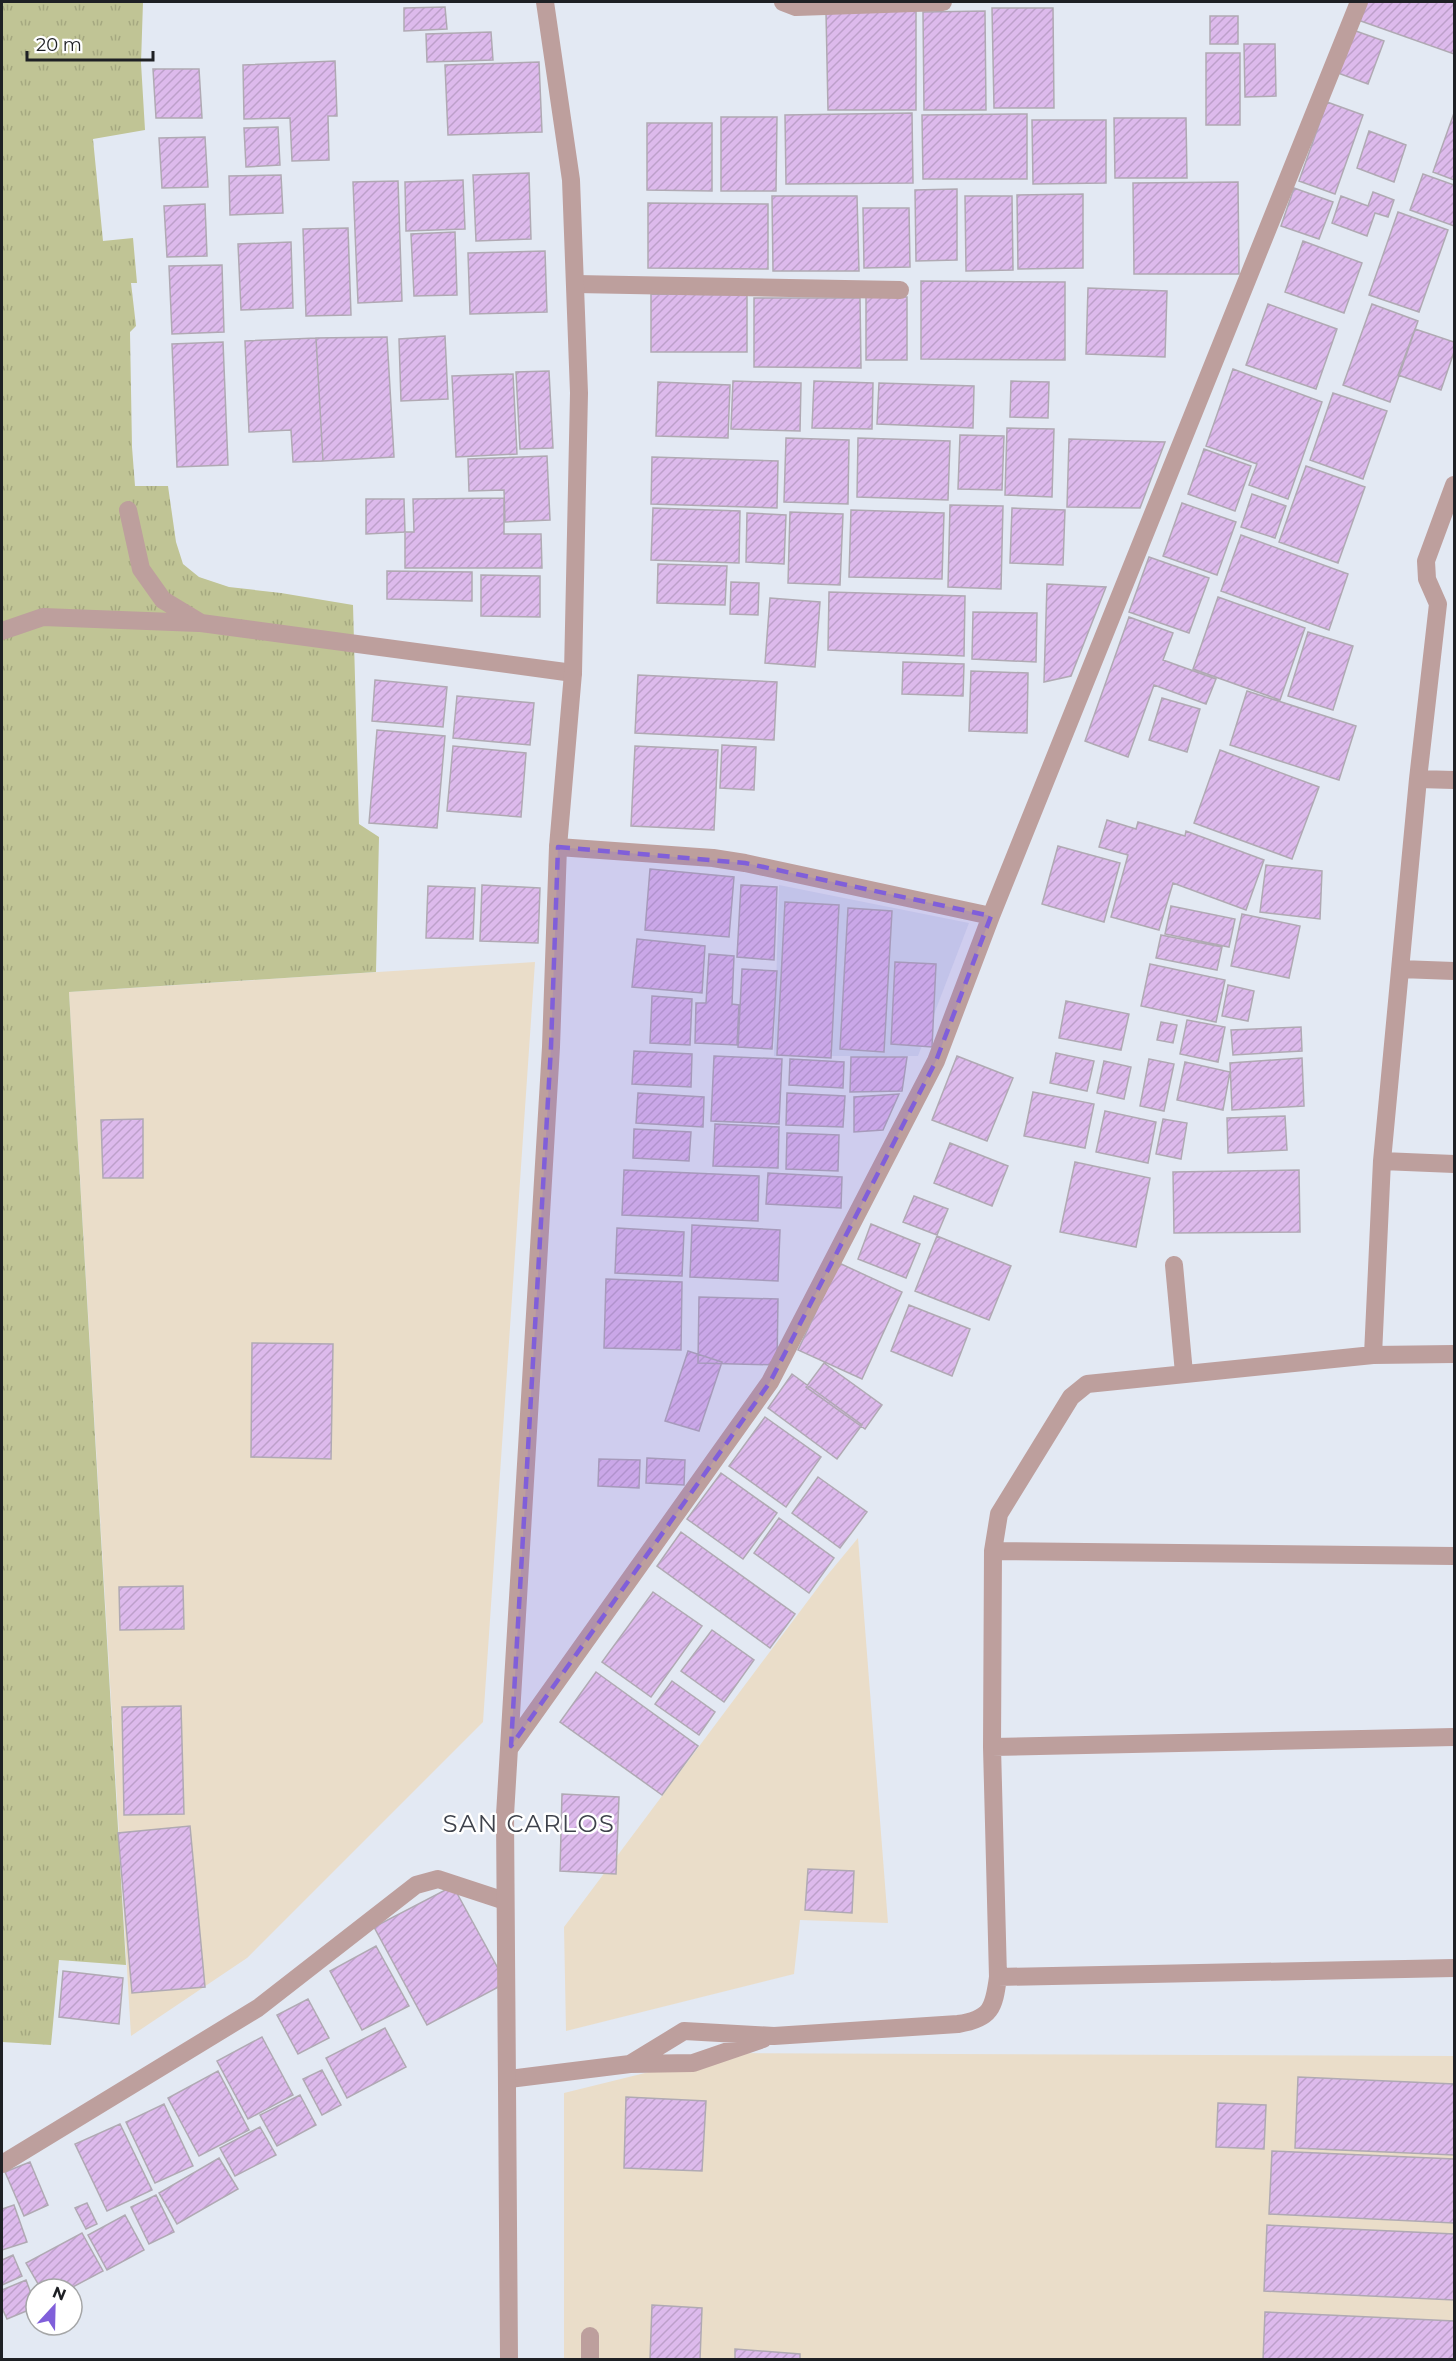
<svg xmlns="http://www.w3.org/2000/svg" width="1456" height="2361" viewBox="0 0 1456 2361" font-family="Montserrat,sans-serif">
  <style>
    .industrial { fill: #eaddc9 }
    .built { fill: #d3dced }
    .grass { fill: url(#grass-tufts) }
    .building { fill: url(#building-hatch); stroke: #b0a9b3; stroke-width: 1.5 }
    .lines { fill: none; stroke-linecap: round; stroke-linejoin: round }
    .service { stroke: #bd9f9d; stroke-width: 18 }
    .minor { stroke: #bd9f9d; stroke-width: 18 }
    .tertiary { stroke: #bd9f9d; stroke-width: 18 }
    .marked { fill: #805fda; fill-opacity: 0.2; stroke: #805fda; stroke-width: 4.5; stroke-dasharray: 12 8; stroke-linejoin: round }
    .labels { text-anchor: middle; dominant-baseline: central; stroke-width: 5; stroke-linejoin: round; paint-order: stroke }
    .quarter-label { font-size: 24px; letter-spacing: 1.5px; fill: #3e424b; stroke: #fff }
  </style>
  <defs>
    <pattern id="grass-tufts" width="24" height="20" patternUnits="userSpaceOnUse" patternTransform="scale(1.5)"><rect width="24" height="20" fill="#c0c495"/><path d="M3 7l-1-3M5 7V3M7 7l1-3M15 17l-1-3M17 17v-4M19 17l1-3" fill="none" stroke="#a5a880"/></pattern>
    <pattern id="building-hatch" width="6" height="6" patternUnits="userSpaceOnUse" patternTransform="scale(1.5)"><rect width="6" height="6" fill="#ddbaec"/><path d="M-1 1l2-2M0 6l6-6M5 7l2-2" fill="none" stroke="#bda0ca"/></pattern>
  </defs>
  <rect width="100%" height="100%" fill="#e3e9f3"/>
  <path class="industrial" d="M535 962 483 1722 247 1958 131 2036 69 992Z
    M858 1538 888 1923 800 1920 794 1974 566 2031 564 1927 825 1578Z
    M726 2053 1454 2056V2359L564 2360V2093Z"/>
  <path class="built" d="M779 885 969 923 918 1056H774Z"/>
  <path class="grass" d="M2 2H143L141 63 145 130 93 139 103 241 133 238 137 283H131L136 326 130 332 132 447 135 486H168L176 542 183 564 199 577 229 587 281 593 353 605 359 824 379 837 376 972 69 992 126 1965 59 1960 51 2045 2 2042Z"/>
  <path class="building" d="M1365 2H1454V54L1358 20Z
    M445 7 447 29 404 31V8Z
    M992 8H1053L1054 108H994Z
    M916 11V110H828L826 12Z
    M985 11 986 110H924L923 12Z
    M1210 16H1238V44H1210Z
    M1353 30 1384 41 1368 84 1338 73Z
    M491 32 493 60 427 62 426 34Z
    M1244 44H1275L1276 96 1245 97Z
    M1206 53H1240V125H1206Z
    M335 61 337 116H328L329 160 292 161 290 118 244 119 243 65Z
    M539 62 542 132 448 135 445 65Z
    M153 69H199L202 118H156Z
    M1327 102 1363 115 1335 194 1299 181Z
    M912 113 913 183 786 184 785 115Z
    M1454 113V180L1433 172Z
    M1027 114V179H923L922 115Z
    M721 117H777L776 191H721Z
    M1114 118H1186L1187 178H1115Z
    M1032 120H1106V183L1033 184Z
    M647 123H712V191L647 190Z
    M278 127 280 165 246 167 244 128Z
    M1369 131 1406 145 1394 182 1357 168Z
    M205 137 208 187 162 188 159 138Z
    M529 173 531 239 476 241 473 175Z
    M1423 174 1454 185V226L1410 210Z
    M281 175 283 213 230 215 229 176Z
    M463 180 465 229 406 231 405 182Z
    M398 181 402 301 358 303 353 182Z
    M1238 182 1239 274H1134L1133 183Z
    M1294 188 1333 202 1319 239 1281 226Z
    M957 189V260L916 261 915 190Z
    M1373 192 1394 200 1388 217 1375 213 1367 236 1332 223 1341 196 1368 206Z
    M1083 194V268L1018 269 1017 195Z
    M772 196H857L859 271H773Z
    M965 196H1012L1013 270 966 271Z
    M648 203 768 204V269L648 268Z
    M205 204 207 256 167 257 164 206Z
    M863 208H909L910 267 864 268Z
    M1398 212 1448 230 1419 312 1369 295Z
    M348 228 351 315 306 316 303 229Z
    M455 232 457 295 414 296 411 234Z
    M1303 241 1362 263 1344 313 1285 292Z
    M291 242 293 308 241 310 238 244Z
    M545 251 547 312 470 314 468 253Z
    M222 265 224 332 172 334 169 266Z
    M921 281 1065 282V360L921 359Z
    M1088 288 1167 291 1165 357 1086 354Z
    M651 294 747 295V352H651Z
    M866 297H907V360H866Z
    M754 298H860L861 368 754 367Z
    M1268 304 1337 329 1316 389 1246 365Z
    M1372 304 1418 321 1390 402 1343 385Z
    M1415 329 1454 342V352L1441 390 1398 375Z
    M445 336 448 399 401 401 399 339Z
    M387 337 394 457 323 461 316 338Z
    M316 338 323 461 293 462 291 430 249 432 245 341Z
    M223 342 228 465 177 467 172 344Z
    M1233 369 1322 402 1288 499 1249 485 1257 464 1206 446Z
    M549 371 553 448 520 449 516 372Z
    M513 374 517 454 456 457 452 376Z
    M733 381 801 383 800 431 731 429Z
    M814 381 873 383 872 429 812 428Z
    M1011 381 1049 382 1048 418 1010 417Z
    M658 382 730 385 728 438 656 436Z
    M879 383 974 386 973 428 877 424Z
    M1333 393 1387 411 1363 479 1310 460Z
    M1007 428 1054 429 1052 497 1005 495Z
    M960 435 1004 436 1002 490 958 489Z
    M786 438 849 440 848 504 784 502Z
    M858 438 950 441 948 500 857 497Z
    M1069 439 1165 442 1140 508 1067 507Z
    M1204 449 1251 466 1235 511 1188 494Z
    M547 456 550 520 505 522 504 490 469 491 468 459Z
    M652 457 778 461 777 508 651 504Z
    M1306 466 1365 487 1338 563 1279 542Z
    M1252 494 1286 506 1275 538 1241 527Z
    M504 498V534H541L542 568H405V532H414L413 499Z
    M366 499H404L405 532 366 534Z
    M1182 503 1236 522 1217 575 1163 556Z
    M950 505 1003 506 1001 589 948 587Z
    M653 508 740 511 739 563 651 560Z
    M1012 508 1065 510 1063 565 1010 563Z
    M851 510 944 513 942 579 849 577Z
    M790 512 843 514 840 585 788 583Z
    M747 513 786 515 784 564 746 562Z
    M1241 535 1348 574 1329 630 1221 591Z
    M1149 557 1209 578 1189 633 1129 612Z
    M658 564 727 566 725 605 657 603Z
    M387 571 472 572V601L387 599Z
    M481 575 540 576V617L481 616Z
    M731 582 759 583 758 615 730 614Z
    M1047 584 1106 587 1071 676 1044 682Z
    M829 592 965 596 964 656 828 650Z
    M1218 597 1305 628 1280 700 1193 669Z
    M770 598 820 602 815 667 765 663Z
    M973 612 1037 613 1036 662 972 659Z
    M1129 617 1173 633 1163 660 1216 679 1206 704 1154 685 1128 757 1085 741Z
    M1308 632 1353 646 1333 710 1288 696Z
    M903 662 964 664 963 696 902 694Z
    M971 671 1028 673 1027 733 969 731Z
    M638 675 777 682 774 740 635 733Z
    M375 680 447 687 443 727 372 721Z
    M1247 691 1356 726 1339 780 1230 745Z
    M457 696 534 703 530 745 453 738Z
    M1162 698 1200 709 1187 752 1149 740Z
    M377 730 445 736 437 828 369 823Z
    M722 745 756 747 754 790 720 788Z
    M453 746 526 753 521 817 447 811Z
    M635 746 718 750 714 830 631 826Z
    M1220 750 1319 787 1292 859 1194 823Z
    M1107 820 1136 829 1138 822 1185 836 1186 831 1264 860 1246 910 1173 883 1159 930 1111 917 1128 855 1099 847Z
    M1058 846 1120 863 1104 922 1042 904Z
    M1266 865 1322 871 1320 919 1260 912Z
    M650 869 734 877 729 937 645 930Z
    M482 885 540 888 538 943 480 941Z
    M741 885 777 887 774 960 737 957Z
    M428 886 475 888 473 939 426 938Z
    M785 902 839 905 831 1058 777 1055Z
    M1171 906 1235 919 1229 947 1165 934Z
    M848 908 892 911 884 1052 840 1049Z
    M1242 914 1300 926 1289 978 1231 966Z
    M1161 935 1222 947 1217 970 1156 958Z
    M637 939 705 946 702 993 632 987Z
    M709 954 734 956 732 1004 739 1005 737 1045 695 1043 696 1003H706Z
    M895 962 936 964 932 1047 891 1044Z
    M1150 964 1225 980 1216 1022 1141 1006Z
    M742 969 777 971 772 1049 738 1047Z
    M1228 985 1254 991 1248 1021 1222 1016Z
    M652 996 692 999 690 1045 650 1043Z
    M1066 1001 1129 1014 1121 1050 1059 1038Z
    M1187 1020 1225 1027 1218 1062 1180 1054Z
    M1161 1022 1177 1025 1173 1043 1157 1040Z
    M1301 1027 1302 1051 1233 1055 1231 1030Z
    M634 1051 692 1054 691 1087 632 1084Z
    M1056 1053 1094 1061 1087 1091 1050 1083Z
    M714 1056 782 1059 779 1124 711 1121Z
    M957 1056 1013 1078 987 1141 932 1120Z
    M851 1057H907L902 1091 850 1092Z
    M1302 1058 1304 1106 1232 1110 1230 1063Z
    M790 1059 844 1062 843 1088 789 1085Z
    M1149 1059 1174 1064 1164 1111 1140 1106Z
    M1104 1061 1131 1067 1124 1099 1097 1093Z
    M1185 1062 1230 1072 1223 1110 1177 1100Z
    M1033 1092 1094 1104 1085 1148 1024 1136Z
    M638 1093 704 1097 703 1127 636 1123Z
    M787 1093 845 1096 843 1127 786 1125Z
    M899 1094 883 1130 854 1132V1097Z
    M1105 1111 1156 1122 1148 1163 1096 1152Z
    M1285 1116 1287 1150 1228 1153 1227 1118Z
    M143 1119V1178H103L101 1120Z
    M1163 1119 1187 1123 1181 1159 1156 1154Z
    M715 1124 779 1127 778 1168 713 1166Z
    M634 1129 691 1132 689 1161 633 1158Z
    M787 1133 839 1135 838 1171 786 1169Z
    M950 1143 1008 1166 992 1206 934 1183Z
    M1075 1162 1150 1178 1136 1247 1060 1232Z
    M624 1170 759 1176 758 1221 622 1215Z
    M1299 1170 1300 1232 1174 1233 1173 1172Z
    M768 1173 842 1177 841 1208 766 1204Z
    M914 1196 948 1209 937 1235 903 1222Z
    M871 1224 920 1244 906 1278 858 1259Z
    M692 1225 780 1230 778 1281 690 1277Z
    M617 1228 684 1232 682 1276 615 1273Z
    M937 1236 1011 1266 989 1320 915 1291Z
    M839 1263 902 1292 862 1379 798 1350Z
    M606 1279 682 1282 681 1350 604 1348Z
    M699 1297 778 1299 777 1365 698 1363Z
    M909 1305 970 1329 952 1376 891 1351Z
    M252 1343 333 1344 331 1459 251 1457Z
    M688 1351 722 1362 699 1431 665 1421Z
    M824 1363 882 1405 865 1429 806 1387Z
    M792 1374 862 1425 837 1459 768 1408Z
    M765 1417 821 1457 786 1507 729 1466Z
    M647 1458 685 1460 684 1485 646 1483Z
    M599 1459 640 1460 639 1488 598 1486Z
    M721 1473 777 1513 743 1559 687 1519Z
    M818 1477 867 1512 840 1548 792 1513Z
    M779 1518 834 1558 809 1593 754 1553Z
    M681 1532 795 1614 770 1648 657 1566Z
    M183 1586 184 1629 120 1630 119 1587Z
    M653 1592 702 1626 651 1697 602 1662Z
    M712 1630 754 1660 724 1702 681 1671Z
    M596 1672 698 1746 662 1795 560 1722Z
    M672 1681 715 1712 699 1735 655 1704Z
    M181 1706 184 1814 124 1815 122 1707Z
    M562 1794 619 1797 616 1874 560 1871Z
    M190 1826 205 1987 132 1993 118 1833Z
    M808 1869 854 1871 852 1913 805 1910Z
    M453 1886 506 1983 427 2025 374 1927Z
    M376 1946 409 2006 362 2030 330 1971Z
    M63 1971 123 1978 119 2024 59 2017Z
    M308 1999 329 2038 298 2054 277 2015Z
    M385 2028 406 2067 347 2098 326 2058Z
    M262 2037 293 2095 248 2119 217 2061Z
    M322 2070 341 2105 322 2115 303 2079Z
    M218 2071 249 2130 199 2156 168 2098Z
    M1298 2077 1454 2084V2155L1295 2148Z
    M300 2095 316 2125 277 2146 260 2115Z
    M626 2097 706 2101 702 2171 624 2168Z
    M1218 2103 1266 2105 1264 2149 1216 2147Z
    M164 2104 193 2166 155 2183 126 2122Z
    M120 2124 152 2190 107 2211 75 2144Z
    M260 2127 276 2155 235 2176 220 2148Z
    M1272 2151 1454 2159V2223L1269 2214Z
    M219 2158 238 2189 177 2224 159 2193Z
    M30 2162 48 2205 24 2216 5 2172Z
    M156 2195 174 2232 149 2244 131 2207Z
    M87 2203 97 2224 86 2229 75 2208Z
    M14 2205 27 2242 2 2250V2209Z
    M125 2215 144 2250 107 2270 88 2235Z
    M1267 2225 1454 2234V2300L1264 2291Z
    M82 2233 103 2271 69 2289H41L26 2263Z
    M13 2255 22 2276 2 2285V2260Z
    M26 2280 36 2307 7 2319 2 2308V2290Z
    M652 2305 702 2308 700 2360H650Z
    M1265 2312 1454 2321V2360H1263Z
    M735 2349 800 2354V2360H735Z"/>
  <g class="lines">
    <path class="service" d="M590 2360V2336"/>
    <path class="minor" d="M783 2 796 7 943 2
      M576 284 900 290
      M128 510 141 569 163 600 201 623 573 673
      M2 631 43 617 199 623
      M1418 779 1454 780
      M558 847 713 858 745 863 991 916
      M1400 969 1454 971
      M1382 1161 1454 1164
      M1174 1265 1184 1373
      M1373 1355 1382 1161 1418 779 1438 604 1427 579 1426 561 1454 485
      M993 1551 1454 1556
      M511 1746 770 1382 936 1061 991 916 1359 2
      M992 1747 1454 1737
      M998 1977 1454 1968
      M630 2064 684 2031 774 2036 958 2024C991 2019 994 2008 998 1977L992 1747 993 1551 999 1514 1071 1397 1087 1384 1373 1355 1454 1354
      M509 2079 630 2064 693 2063 763 2039
      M2 2164 258 2008 416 1885 438 1879 505 1901"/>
    <path class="tertiary" d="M509 2360 505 1815 551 1047 558 847 573 673 579 393 571 180 545 2"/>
  </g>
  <path class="marked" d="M558 847 745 863 991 916 936 1061 770 1382 511 1746 551 1047Z"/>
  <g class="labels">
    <g class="quarter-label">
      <text x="529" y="1823">SAN CARLOS</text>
    </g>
  </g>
  <rect width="1456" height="2361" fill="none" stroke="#1e2024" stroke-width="6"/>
  <g transform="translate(54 2307) rotate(22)"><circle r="28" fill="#ffffff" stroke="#a5a6a7" stroke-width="1.5"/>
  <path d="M0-4.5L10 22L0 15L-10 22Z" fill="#805fda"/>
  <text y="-9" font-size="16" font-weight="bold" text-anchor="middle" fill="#1e2024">N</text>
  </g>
  <path d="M27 51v9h126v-9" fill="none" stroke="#1e2024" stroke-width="3"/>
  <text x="36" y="51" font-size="18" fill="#1e2024" stroke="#ffffff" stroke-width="4.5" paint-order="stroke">20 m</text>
</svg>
